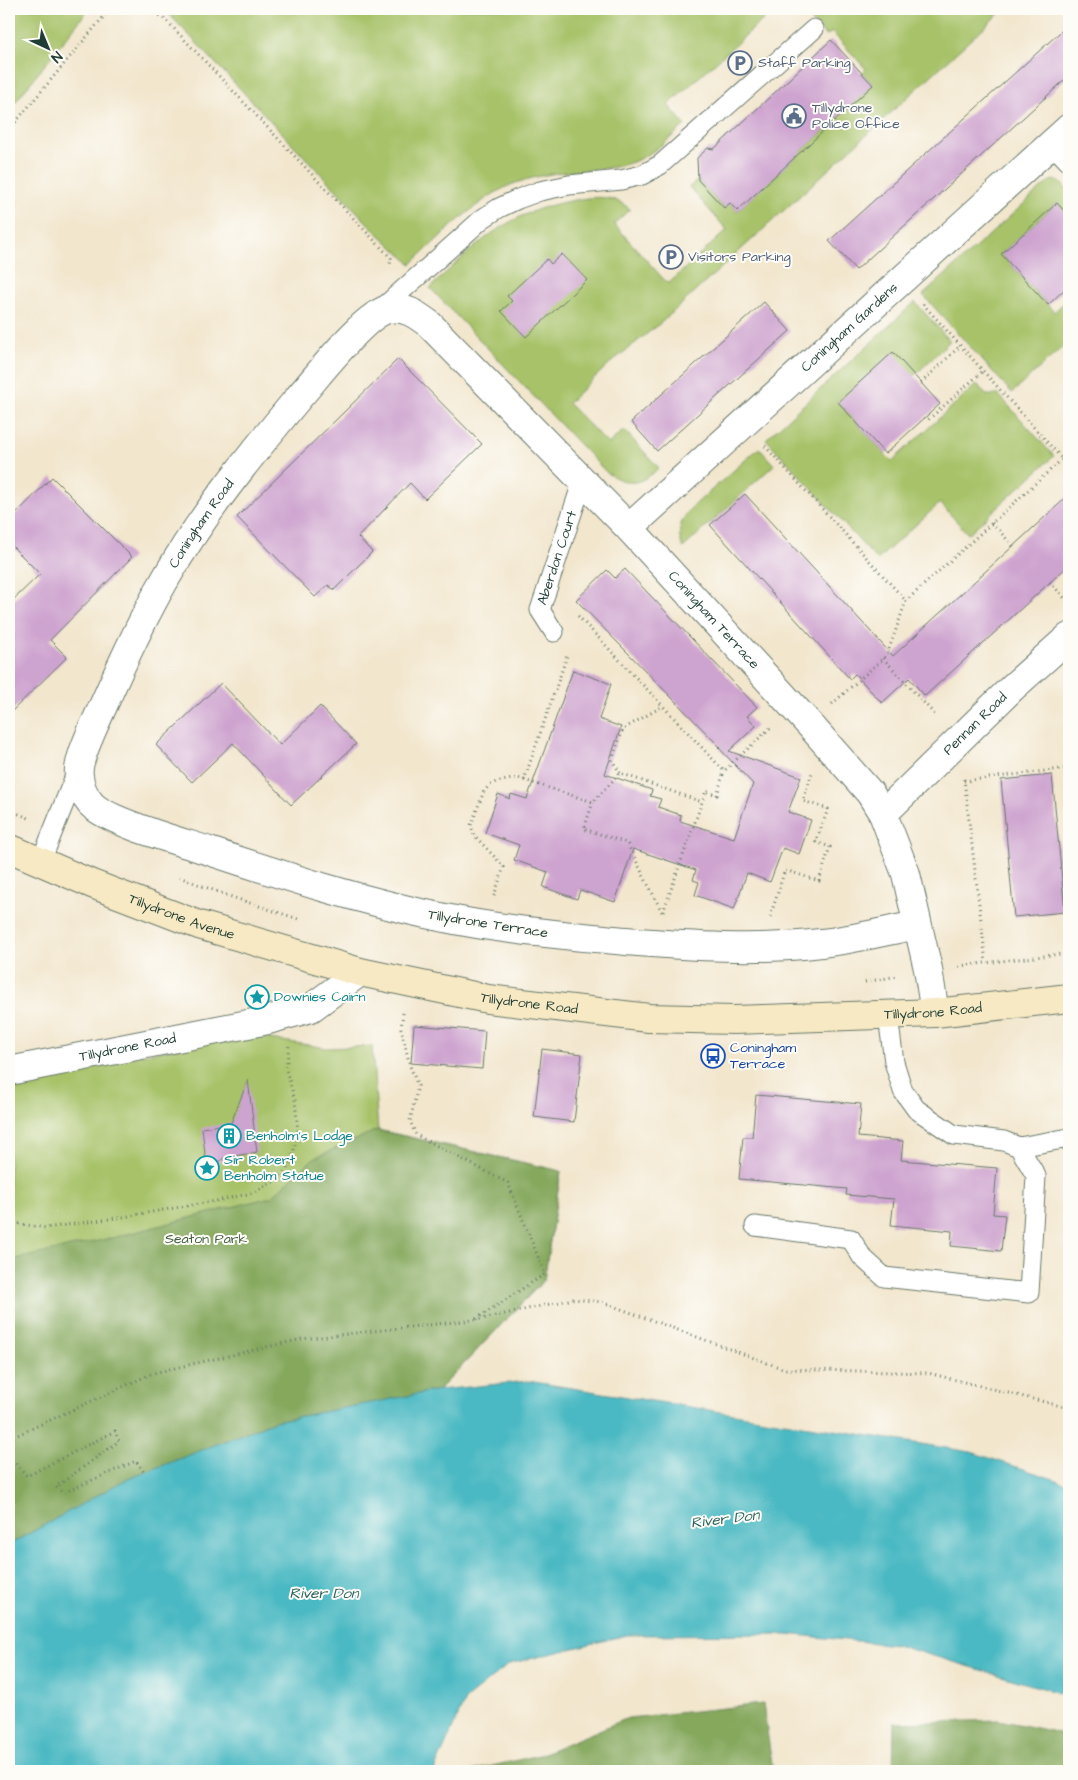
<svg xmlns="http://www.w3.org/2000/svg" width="1078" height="1780" viewBox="0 0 1078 1780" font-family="'Architects Daughter',sans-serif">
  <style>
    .green { fill: #a7c269; stroke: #63804e }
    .forest { fill: #85a85d; stroke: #527248 }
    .water { fill: #4bb9c3; stroke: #357b7c }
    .building { fill: #cda3cf }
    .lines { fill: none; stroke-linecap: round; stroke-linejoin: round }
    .service-casing { stroke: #69786a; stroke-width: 21 }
    .pedestrian-casing { stroke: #69786a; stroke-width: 30 }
    .minor-casing { stroke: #69786a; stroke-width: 30 }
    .secondary-casing { stroke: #69786a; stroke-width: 30 }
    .path { stroke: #69786a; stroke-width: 3; stroke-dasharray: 1 4; stroke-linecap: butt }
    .service { stroke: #fff; stroke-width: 19 }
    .pedestrian { stroke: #fff; stroke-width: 28 }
    .minor { stroke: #fff; stroke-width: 28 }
    .secondary { stroke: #f7e9c3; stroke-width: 28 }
    .labels { text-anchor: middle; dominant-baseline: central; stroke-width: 4; stroke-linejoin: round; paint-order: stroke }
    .service-label { font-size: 14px; fill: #4e5e75; stroke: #fdfcf7; text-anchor: start }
    .street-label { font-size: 14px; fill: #1f3d34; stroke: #fdfcf7 }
    .culture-label { font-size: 14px; fill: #0d838f; stroke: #fdfcf7; text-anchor: start }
    .transit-label { font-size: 14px; fill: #164399; stroke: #fdfcf7; text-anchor: start }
    .park-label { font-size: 14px; fill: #415e41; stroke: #fdfcf7 }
    .water-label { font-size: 15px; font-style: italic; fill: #2c625f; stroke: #fdfcf7 }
  </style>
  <rect width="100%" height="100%" fill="#fdfcf7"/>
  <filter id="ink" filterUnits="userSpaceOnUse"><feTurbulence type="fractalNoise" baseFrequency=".02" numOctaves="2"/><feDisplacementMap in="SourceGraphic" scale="10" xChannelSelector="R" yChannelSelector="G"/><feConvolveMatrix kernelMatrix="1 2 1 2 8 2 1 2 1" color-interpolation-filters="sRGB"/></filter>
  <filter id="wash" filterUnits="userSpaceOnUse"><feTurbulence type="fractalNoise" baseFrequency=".0096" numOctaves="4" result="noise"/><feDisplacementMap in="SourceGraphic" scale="20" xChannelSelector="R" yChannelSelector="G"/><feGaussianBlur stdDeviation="1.12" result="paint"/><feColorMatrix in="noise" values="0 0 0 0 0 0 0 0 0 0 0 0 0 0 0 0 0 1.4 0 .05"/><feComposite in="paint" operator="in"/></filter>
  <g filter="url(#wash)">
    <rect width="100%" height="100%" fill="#f2e6cd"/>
    <path class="green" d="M9 9H89L9 110Z
      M166 9H775L668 105 685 125C669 139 653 154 633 162 611 170 587 170 565 172 548 174 529 178 513 184 479 197 438 239 411 264L374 230 166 11Z
      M801 9H1004L663 321 609 364 568 403 608 444 624 430 659 468C639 485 631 487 607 473L430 288C478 242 507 212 575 200 597 196 613 195 630 209L614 224 668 284 727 230 689 187 698 180 724 208 730 203 737 211 873 85 862 73 866 69 832 32 826 36Z
      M1053 180 1060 182 1069 192V216L1057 203 1001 254 1054 312 1069 298V341L1012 393 923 295 1048 182Z
      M915 302 950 341 914 376 838 402 885 454 892 461 977 384 986 395H999L1054 456 968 534 940 503 877 560 766 439Z
      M759 448 774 465 683 548C676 532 680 522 690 509Z
      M245 1035 327 1048 372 1046 378 1130 561 1171 544 1280 439 1390 275 1421 121 1482 9 1545V1080Z"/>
    <path class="forest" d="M377 1130 561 1171 544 1280 439 1390 275 1421 121 1482 9 1545V1257L16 1259 116 1237 271 1197 314 1158Z
      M763 1704 773 1771H471L539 1755 628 1718Z
      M999 1720 1069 1735V1771H893L894 1723Z"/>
    <path class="water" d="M528 1381 971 1452 1069 1484V1696L896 1645 786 1634 627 1635 509 1664 465 1700 434 1771H9V1545L121 1482 275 1421 439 1390Z"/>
    <g id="blocks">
      <path class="building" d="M1069 24V76L856 270 829 241Z
        M831 40 873 85 737 211 730 203 724 208 698 180 697 158 708 148 714 149Z
        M1057 203 1069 216V285L1048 305 1001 254Z
        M562 254 587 280 526 337 501 311 512 301 507 296 547 259 551 264Z
        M764 302 790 331 657 451 631 422Z
        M893 352 940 404 885 454 838 402Z
        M398 359 482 444 425 499 410 483 358 537 372 552 334 590 328 585 315 597 237 517Z
        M52 477 132 557 50 640 67 657 9 714V604L40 574 9 543V521Z
        M745 494 893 656 1069 495V565L925 696 909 678 882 703 855 674 850 679 710 525Z
        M625 569 757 707 747 716 756 726 729 751 801 777 788 812 811 820 799 854 783 848 770 882 747 873 734 909 695 895 699 882 693 880 696 870 633 849 615 902 580 890 577 899 543 887 548 872 514 860 519 845 485 833 498 794 510 799 511 794 527 799 573 670 611 684 599 719 621 727 605 774 652 790 650 796 661 799 658 807 681 815 680 821 734 838 753 784 718 747 721 748 576 600 607 570 615 578Z
        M221 683 280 745 320 706 356 744 291 805 233 743 192 782 156 745Z
        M1052 775 1065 912 1014 917 1001 780Z
        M414 1025 485 1031 482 1069 411 1063Z
        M542 1049 582 1054 574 1122 534 1117Z
        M248 1080 257 1152 224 1158 207 1171 202 1128 231 1123Z
        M756 1095 861 1104 858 1137 903 1141 901 1160 997 1168 993 1214 1005 1215 1001 1251 951 1246 952 1231 891 1225 894 1199 846 1195 847 1189 739 1179 743 1137H752Z"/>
    </g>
  </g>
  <g filter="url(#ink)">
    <use href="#blocks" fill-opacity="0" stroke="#69786a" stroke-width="1"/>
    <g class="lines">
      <g class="service-casing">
        <g id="service">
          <path d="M1052 144 1069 162"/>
          <path d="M379 311 461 238 482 219 499 208 518 199 540 191 569 185 621 180 642 175 660 165 814 29"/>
          <path id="s1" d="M554 632 540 610 583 480"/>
          <path d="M41 861 77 771"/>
          <path d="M1019 1147 1069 1138"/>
          <path d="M755 1226 851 1239 862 1257 884 1277 1029 1293 1036 1176 1019 1147 1004 1141 954 1135 916 1109 903 1091 894 1062 888 1016"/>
        </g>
      </g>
      <g class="pedestrian-casing">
        <g id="pedestrian">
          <path id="s2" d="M9 1071 268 1020 311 1008 360 972"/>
        </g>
      </g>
      <g class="minor-casing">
        <g id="minor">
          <path id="s3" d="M629 528 1069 128"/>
          <path id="s4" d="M883 814 1013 687 1069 637"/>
          <path id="s5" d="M917 925C885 931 853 940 821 943 757 951 690 946 626 941 564 935 501 930 440 917 361 901 285 876 209 851 182 842 108 822 91 804 84 796 80 786 79 776 76 761 96 722 103 706 122 663 142 619 166 578 203 513 251 455 299 397 317 377 365 313 389 309 405 306 417 315 429 324L629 528 810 725 870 793 883 814 906 874 928 969 935 1013"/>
        </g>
      </g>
      <g class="secondary-casing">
        <g id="secondary">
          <path id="s6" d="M9 848 92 884 199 925 360 972 488 999 649 1018 734 1020 935 1013 1069 998"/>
        </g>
      </g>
      <path class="path" d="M146 9 164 18 391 258 390 265
        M9 130 110 9
        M923 304 1065 462
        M921 383 960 346
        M925 417 928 420 983 371
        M765 446 906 601
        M992 523 1013 546
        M1050 582 1069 603
        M578 616 724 771 770 728
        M883 658 937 717
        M832 704 887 655 906 601 1069 453
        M620 773 612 760 623 729 663 706
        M964 779 986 962
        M524 780 593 802 620 773 702 802
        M964 781 1069 768
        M593 802 584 829 627 843 662 912
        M9 810 29 818
        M179 877 229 896 298 919
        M494 896 504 867 474 835 471 825 484 791 489 786 496 782 518 778 524 780 567 656
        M663 912 706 791 717 795 724 771
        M770 917 785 870 819 881 830 847 816 842 828 809 803 801 812 773
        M959 966 1069 953
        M865 982 898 976
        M403 1013 401 1028 410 1066 418 1086 410 1121 416 1135 508 1183 545 1274 476 1319
        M9 1222 46 1228 123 1217 221 1200 252 1193 275 1181 291 1164 298 1131 295 1100 286 1070 289 1045
        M9 1439 153 1373 302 1339 482 1319 573 1299 602 1302 784 1369 928 1373 1069 1408
        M9 1456 27 1476 115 1431 119 1441 56 1487 63 1493 136 1461 144 1472"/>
      <use href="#service" class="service"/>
      <use href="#pedestrian" class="pedestrian"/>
      <use href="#minor" class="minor"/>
      <use href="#secondary" class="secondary"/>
    </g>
  </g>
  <defs>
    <g id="parking-ring" transform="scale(1.25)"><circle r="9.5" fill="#fdfcf7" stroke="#5c6f8a" stroke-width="1.5"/><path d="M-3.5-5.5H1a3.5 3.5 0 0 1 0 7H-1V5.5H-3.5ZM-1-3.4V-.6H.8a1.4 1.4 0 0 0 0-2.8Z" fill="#5c6f8a"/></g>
    <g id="civic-ring" transform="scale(1.25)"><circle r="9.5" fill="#fdfcf7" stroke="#5c6f8a" stroke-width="1.5"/><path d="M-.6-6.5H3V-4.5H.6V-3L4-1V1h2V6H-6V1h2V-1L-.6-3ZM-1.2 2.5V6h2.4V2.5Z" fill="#5c6f8a"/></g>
    <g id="sight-ring" transform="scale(1.25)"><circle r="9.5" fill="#fdfcf7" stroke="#0f9aa8" stroke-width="1.5"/><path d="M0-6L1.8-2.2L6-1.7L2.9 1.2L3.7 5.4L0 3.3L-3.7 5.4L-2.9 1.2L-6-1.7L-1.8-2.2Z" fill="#0f9aa8"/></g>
    <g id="bus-ring" transform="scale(1.25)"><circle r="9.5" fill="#fdfcf7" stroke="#1a4fb4" stroke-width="1.5"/><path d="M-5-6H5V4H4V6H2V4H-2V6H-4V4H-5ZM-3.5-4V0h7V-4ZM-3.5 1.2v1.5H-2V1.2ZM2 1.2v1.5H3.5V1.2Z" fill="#1a4fb4"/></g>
    <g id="building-ring" transform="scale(1.25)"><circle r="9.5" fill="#fdfcf7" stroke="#0f9aa8" stroke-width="1.5"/><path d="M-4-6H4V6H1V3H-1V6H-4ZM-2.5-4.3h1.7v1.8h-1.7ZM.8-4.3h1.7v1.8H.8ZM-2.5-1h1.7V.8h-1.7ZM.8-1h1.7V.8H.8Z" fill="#0f9aa8"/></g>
  </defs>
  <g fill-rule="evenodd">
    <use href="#parking-ring" x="740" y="63"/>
    <use href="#civic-ring" x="794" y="116"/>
    <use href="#parking-ring" x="671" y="257"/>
    <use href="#sight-ring" x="257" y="997"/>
    <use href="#bus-ring" x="713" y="1056"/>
    <use href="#building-ring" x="229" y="1136"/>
    <use href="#sight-ring" x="207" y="1168"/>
  </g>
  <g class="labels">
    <g class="service-label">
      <text x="758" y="63">Staff Parking</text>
      <text x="812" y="108">Tillydrone<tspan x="812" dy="16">Police Office</tspan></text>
      <text x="688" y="257">Visitors Parking</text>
    </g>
    <g class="street-label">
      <text stroke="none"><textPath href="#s3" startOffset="298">Coningham Gardens</textPath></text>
      <text stroke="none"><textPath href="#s5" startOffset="1162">Coningham Road</textPath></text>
      <text stroke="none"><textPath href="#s1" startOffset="81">Aberdon Court</textPath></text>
      <text stroke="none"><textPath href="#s5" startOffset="1904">Coningham Terrace</textPath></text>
      <text stroke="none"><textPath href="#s4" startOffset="129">Pennan Road</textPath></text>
      <text stroke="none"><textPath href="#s6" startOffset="186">Tillydrone Avenue</textPath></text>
      <text transform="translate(488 924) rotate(9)">Tillydrone Terrace</text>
      <text stroke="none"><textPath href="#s6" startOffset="545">Tillydrone Road</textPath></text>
      <text stroke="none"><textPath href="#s6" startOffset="950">Tillydrone Road</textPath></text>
      <text stroke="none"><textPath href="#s2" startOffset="121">Tillydrone Road</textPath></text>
    </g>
    <g class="culture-label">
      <text x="274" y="997">Downies Cairn</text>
      <text x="246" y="1136">Benholm's Lodge</text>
      <text x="224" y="1160">Sir Robert<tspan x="224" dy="16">Benholm Statue</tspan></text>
    </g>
    <g class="transit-label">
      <text x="730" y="1048">Coningham<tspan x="730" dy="16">Terrace</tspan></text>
    </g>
    <g class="park-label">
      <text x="206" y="1239">Seaton Park</text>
    </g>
    <g class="water-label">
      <text transform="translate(725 1519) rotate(-7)">River Don</text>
      <text x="324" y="1593">River Don</text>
    </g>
  </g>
  <rect width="1078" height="1780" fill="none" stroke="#fdfcf7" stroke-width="30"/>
  <g transform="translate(48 48) rotate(136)" stroke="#fdfcf7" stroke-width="4" paint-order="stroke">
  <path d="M0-4L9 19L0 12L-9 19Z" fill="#1f3d34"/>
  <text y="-8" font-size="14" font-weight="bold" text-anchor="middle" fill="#1f3d34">N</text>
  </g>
</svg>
